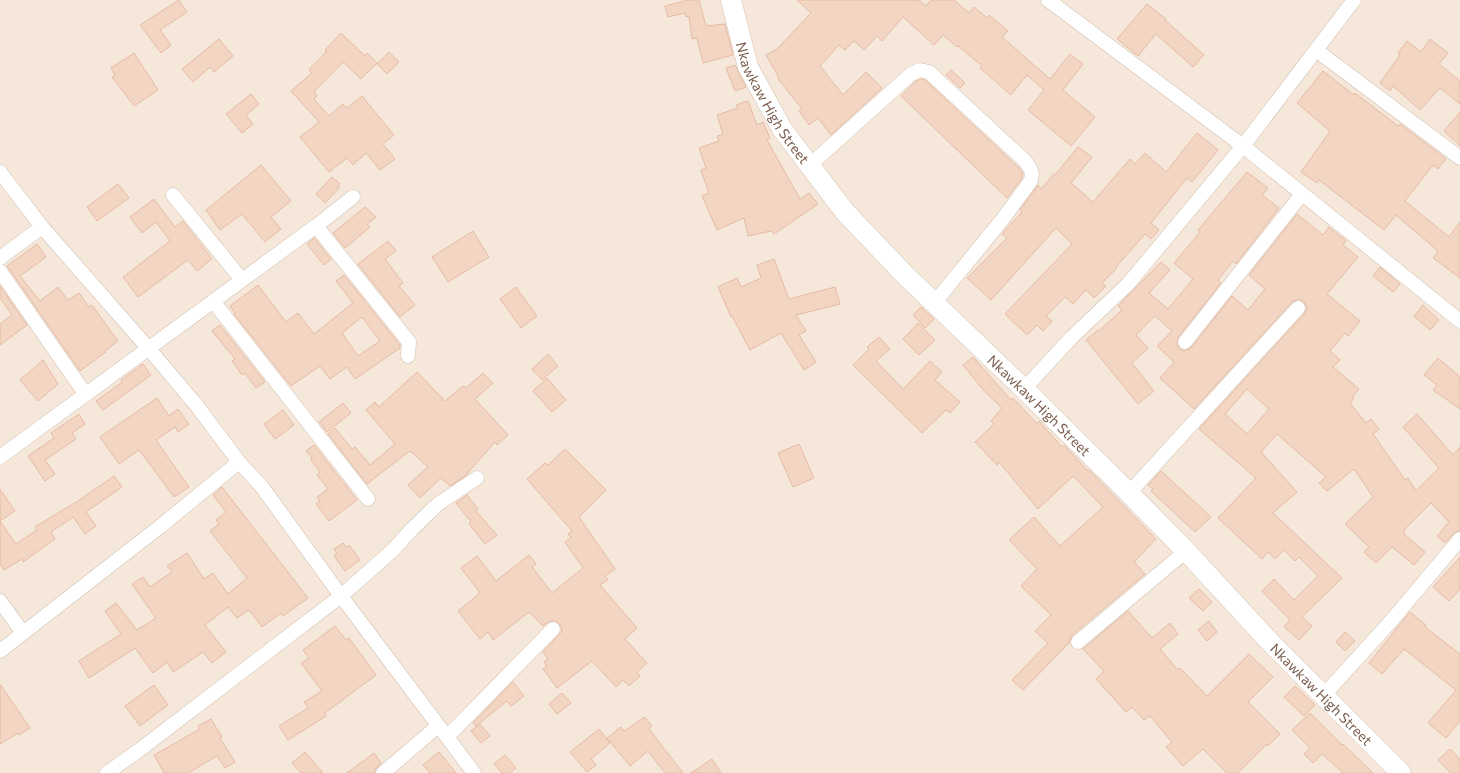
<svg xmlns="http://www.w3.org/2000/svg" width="1460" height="773" viewBox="0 0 1460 773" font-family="Commissioner,sans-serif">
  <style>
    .residential { fill: #f5e8da }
    .building { fill: #f3d5c3; stroke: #e6bba3; fill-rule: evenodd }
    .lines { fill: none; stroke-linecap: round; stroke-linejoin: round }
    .minor-casing { stroke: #d1beb0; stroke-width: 15 }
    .secondary-casing { stroke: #d6c0b0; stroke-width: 21 }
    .minor { stroke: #fff; stroke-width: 14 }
    .secondary { stroke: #fff; stroke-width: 20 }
    .labels { text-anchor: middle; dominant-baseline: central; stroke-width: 4; stroke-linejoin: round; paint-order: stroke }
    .street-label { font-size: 14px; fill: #7a5c4d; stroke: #fffaf3 }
  </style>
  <rect width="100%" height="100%" fill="#fdf6ec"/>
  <path class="residential" d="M0 0H1460V773H0Z"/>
  <path class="building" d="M179 0 187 12 160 30 171 45 161 53 140 25Z
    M688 0H699L706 26 725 24 733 55 703 63 697 38 692 39 689 16 686 17 685 13 668 17 665 6Z
    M797 0H919L926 6 931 0H954L969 13 974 7 987 18 989 15 1008 31 1002 37 1050 79 1070 54 1083 64 1063 90 1095 117 1071 146 1028 110 1044 90 1027 75 1011 95 980 68 982 66 958 46 957 47 943 35 934 45 903 17 882 41 877 36 864 50 854 41 845 50 839 45 820 66 843 95 866 72 882 88 831 135 818 118 809 125 799 111 802 109 778 79 779 78 766 55 777 49 811 13Z
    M1147 4 1166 19 1165 20 1204 55 1193 67 1156 34 1138 56 1117 39Z
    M341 33 365 56 367 53 377 63 361 79 343 62 314 92 317 96 314 99 329 116 343 104 347 108 362 96 394 135 383 144 395 159 380 170 366 153 353 165 347 158 329 172 300 137 319 122 291 91 312 73 309 70 327 51 325 50Z
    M219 39 233 56 214 72 210 67 193 82 182 69Z
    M1430 39 1448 53 1439 64 1460 81V104L1440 88 1420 110 1393 86 1390 91 1380 83 1400 55 1398 53 1407 41 1421 52Z
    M389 52 399 62 387 74 377 64Z
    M134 53 158 90 134 106 112 77 115 75 111 68Z
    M735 65 746 87 735 91 726 68Z
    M951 70 965 83 960 88 946 75Z
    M1323 71 1354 95 1355 93 1398 126 1400 124 1446 159 1438 169 1433 165 1405 201 1449 237 1460 222V278L1433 258 1438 251 1396 215 1384 230 1319 180 1317 183 1301 172 1330 131 1297 103Z
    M921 79 925 80 1020 169 1023 174 1022 178 1007 198 901 96 916 81Z
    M251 94 259 104 246 115 253 124 242 133 226 114Z
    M748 101 757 125 763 122 770 138 767 140 800 199 809 193 818 204 774 234 771 231 748 236 744 218 717 230 702 196 709 193 701 170 706 168 699 148 719 141 717 136 723 134 717 115 738 108 736 105Z
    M1460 112V146L1444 131Z
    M1197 133 1218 150 1192 182 1187 178 1151 223 1159 230 1151 239 1145 234 1116 267 1117 268 1102 283 1106 286 1094 298 1086 290 1073 304 1065 297 1046 316 1052 321 1043 331 1037 325 1027 335 1005 314 1072 244 1056 228 991 300 967 278 1007 238 1002 234 1022 212 1020 210 1038 185 1041 189 1054 174 1055 175 1078 147 1092 157 1071 183 1093 202 1130 159 1135 164 1145 153 1166 172Z
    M261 165 291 201 271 217 281 229 265 242 242 214 220 230 206 210Z
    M1247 172 1268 188 1262 195 1279 208 1236 264 1233 261 1218 280 1221 283 1178 337 1177 345 1179 349 1184 351 1192 347 1232 296 1248 310 1265 289 1249 275 1297 214 1323 235 1329 227 1346 241 1343 245 1358 257 1327 294 1360 321 1348 336 1345 333 1330 351 1340 360 1333 367 1359 389 1353 396 1354 398 1350 403 1366 423 1371 419 1379 429 1373 434 1405 480 1408 478 1416 491 1439 468 1403 427 1417 414 1453 455 1460 447V530L1454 533 1445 543 1437 536 1449 522 1431 503 1403 531 1405 533 1404 534 1425 552 1414 565 1392 547 1376 563 1364 552 1369 547 1345 524 1373 497 1354 469 1327 491 1319 483 1326 477 1277 434 1261 452 1297 492 1273 513 1342 578 1302 617 1312 626 1299 640 1284 627 1290 620 1262 591 1274 579 1294 600 1318 576 1299 557 1295 561 1284 550 1275 559 1268 552 1262 559 1218 518 1256 478 1199 429 1304 314 1307 309 1304 302 1299 299 1292 302 1194 409 1160 378 1174 362 1157 346 1172 331 1155 316 1136 335 1148 348 1132 363 1154 391 1138 404 1086 340 1098 330 1099 331 1122 310 1118 306 1161 262 1170 270 1149 293 1168 309 1193 279 1174 263 1200 232 1198 230ZM1247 389 1269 409 1247 434 1225 414Z
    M332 177 339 183V188L325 203 316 194Z
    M118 184 129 198 97 221 87 207Z
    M154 199 175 227 183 221 212 259 197 271 188 260 138 297 123 277 170 241 156 222 142 233 130 217Z
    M365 207 376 217 367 224 370 227 345 248 333 233Z
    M473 231 489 257 448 282 432 257Z
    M314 238 331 259 324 265 307 244Z
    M388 241 396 251 385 259 403 283 399 286 415 305 400 317 358 264Z
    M37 244 46 257 20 276 40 301 58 287 68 300 79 293 89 307 92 305 118 341 105 351 106 352 80 371 7 266Z
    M774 259 789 299 835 287 840 304 796 315 806 331 799 335 816 362 804 370 781 333 750 350 732 316 731 317 718 287 737 278 741 287 761 278 757 265Z
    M1380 267 1400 284 1393 292 1373 276Z
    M344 275 400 345V348L355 379 347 367 330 379 320 366 291 386 234 314 235 313 230 306 258 285 286 322 298 313 314 334 353 303 336 281ZM362 317 380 341 358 356 342 333Z
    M0 286 27 325 0 345V324L12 315 0 298Z
    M516 287 537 316 521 328 500 299Z
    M1423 305 1439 320 1430 330 1414 316Z
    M921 307 934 319 925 328 913 315Z
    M918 323 935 340 919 355 903 339Z
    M220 325 265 382 256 388 245 373 242 375 232 361 235 359 212 331Z
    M879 337 890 349 876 361 903 389 930 361 942 372 935 380 960 402 950 413 946 410 922 433 853 365 869 349 867 347Z
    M548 354 558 366 542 380 532 369Z
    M973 357 1011 400 1013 398 1037 424 1039 421 1062 447 1064 445 1088 471 1089 470 1156 539 1134 562 1145 574 1072 635 1069 643 1023 690 1012 680 1048 643 1035 631 1051 615 1021 586 1037 569 1009 540 1034 517 1060 546 1103 507 1073 476 1038 509 999 462 997 465 975 442 994 424 991 421 1002 408 984 391 963 365Z
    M1438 358 1460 377V409L1433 390 1437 385 1424 375Z
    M43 360 58 384 38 401 20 380Z
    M143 364 151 375 103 410 96 401 122 382 121 380Z
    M417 372 445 401 463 386 466 388 483 373 493 383 475 399 508 435 497 445 495 442 465 476 450 486 441 478 420 498 408 485 428 467 410 451 367 484 328 434 335 428 352 449 355 447 370 465 395 444 366 410 375 402 379 407Z
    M547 378 566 400 552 412 533 391Z
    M157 398 169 416 178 409 189 424 178 432 175 427 156 440 189 487 174 497 139 450 119 464 100 437Z
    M343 403 351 413 327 432 319 422Z
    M283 410 294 425 275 439 264 424Z
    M79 414 85 424 72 433 76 439 45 460 55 474 45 481 28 456 54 438 51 433Z
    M799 444 814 478 793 487 778 453Z
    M314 445 357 500 329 521 316 504 320 501 317 497 328 489 317 475 320 472 311 460 312 458 306 451Z
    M565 449 606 490 579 517 615 569 605 576 608 580 600 585 637 628 625 639 647 663 637 672 640 676 629 686 623 680 616 687 592 661 557 688 543 669 547 666 544 662 548 659 543 652 562 631 561 626 556 621H550L543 626 529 612 493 640 488 632 480 639 458 611 480 593 461 568 477 556 496 581 529 555 536 564 532 567 552 593 583 568 565 542 571 537 568 534 572 531 527 479 545 463 548 465Z
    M1161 471 1211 517 1195 532 1151 491 1153 489 1148 485Z
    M114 476 122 487 86 512 96 526 85 534 73 517 51 532 55 539 23 562 22 559 4 570 0 564V521L16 544 37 530 35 527 78 501Z
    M222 487 308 598 283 616 281 613 262 627 249 610 237 618 228 607 205 625 226 652 212 663 203 652 173 672 167 662 153 673 135 648 89 678 79 661 121 634 105 611 116 603 137 630 156 618 132 584 143 577 150 587 172 572 167 566 187 553 204 579 213 573 228 594 247 578 210 531 219 524 216 520 226 512 213 495Z
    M0 489 15 511 0 521Z
    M467 495 478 509 476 511 497 535 485 544 469 524 471 522 456 503Z
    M343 543 346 547 349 545 360 560 345 571 334 556 337 554 334 549Z
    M1460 557V589L1449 601 1433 587Z
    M1199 589 1212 602 1203 611 1189 598Z
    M1128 611 1152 638 1170 623 1178 634 1160 649 1178 670 1180 668 1207 696 1249 654 1273 677 1248 702 1280 734 1268 746 1267 744 1238 773H1227L1203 749 1183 766 1166 747 1172 742 1150 716 1144 720 1132 707 1126 712 1096 679 1104 671 1083 649Z
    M1410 612 1426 625 1425 627 1460 654V721L1446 738 1428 723 1456 690 1404 649 1382 674 1369 663Z
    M1209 621 1217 632 1207 641 1198 630Z
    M335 626 346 640 349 638 376 675 325 713 326 716 288 740 279 726 308 708 304 702 322 691 301 663 309 658 303 650Z
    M1345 632 1355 641 1345 651 1336 642Z
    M513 682 524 696 511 706 507 701 476 726 473 723Z
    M0 684 30 728 19 735 18 733 0 744Z
    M154 685 168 705 140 726 125 706Z
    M1295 686 1315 705 1304 716 1284 697Z
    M562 693 571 703 557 714 549 704Z
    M1310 713 1342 745 1343 744 1373 773H1343L1322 754 1313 763 1304 754 1310 748 1292 730Z
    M645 717 652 726 649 729 683 773H665L648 751 630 766 607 738 621 727 624 731Z
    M211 719 222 737 220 738 235 762 225 768 217 756 188 773H164L154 755 200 729 198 726Z
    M480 724 490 736 481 743 471 731Z
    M599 729 610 743 591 759 596 765 587 772 570 752Z
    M1450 749 1460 759V773H1451L1438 760Z
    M305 752 323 773H301L292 763Z
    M439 752 456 773H430L423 765Z
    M374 753 381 763 375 770 374 773H347Z
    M505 755 516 768 510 773H502L494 764Z
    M712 759 721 773H691Z"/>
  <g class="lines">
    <g class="minor-casing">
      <path id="minor" d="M1048 0 1243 146 1460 321
        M1316 50 1460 158
        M809 166 911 74 920 70 929 72 1025 161C1031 169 1034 173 1030 182L1002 220 935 302
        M0 172 42 227 149 349 197 406 239 462 262 487 341 596 474 773
        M173 195 242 280
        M316 226 409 342 408 356
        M0 258 42 227
        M0 271 86 395
        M213 301 368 499
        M1185 342 1302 194
        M1024 389 1071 338 1128 284 1243 146 1354 0
        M0 457 316 226 353 197
        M1129 493 1298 308
        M0 601 23 633
        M1078 642 1186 551
        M0 651 162 525 239 462
        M1324 695 1392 620 1460 539
        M447 737 553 629
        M107 773 138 751 341 596 393 550 412 529 438 504 477 478
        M383 773 438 726"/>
    </g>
    <g class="secondary-casing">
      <g id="secondary">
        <path id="s1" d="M731 0 748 67 782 129 845 212 905 275 1024 389 1129 493 1186 551 1270 642 1401 773"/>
      </g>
    </g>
    <use href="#minor" class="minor"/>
    <use href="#secondary" class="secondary"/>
  </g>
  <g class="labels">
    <g class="street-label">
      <text stroke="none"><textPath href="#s1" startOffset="112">Nkawkaw High Street</textPath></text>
      <text stroke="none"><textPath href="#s1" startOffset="518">Nkawkaw High Street</textPath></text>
      <text stroke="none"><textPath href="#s1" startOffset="922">Nkawkaw High Street</textPath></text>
    </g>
  </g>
</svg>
